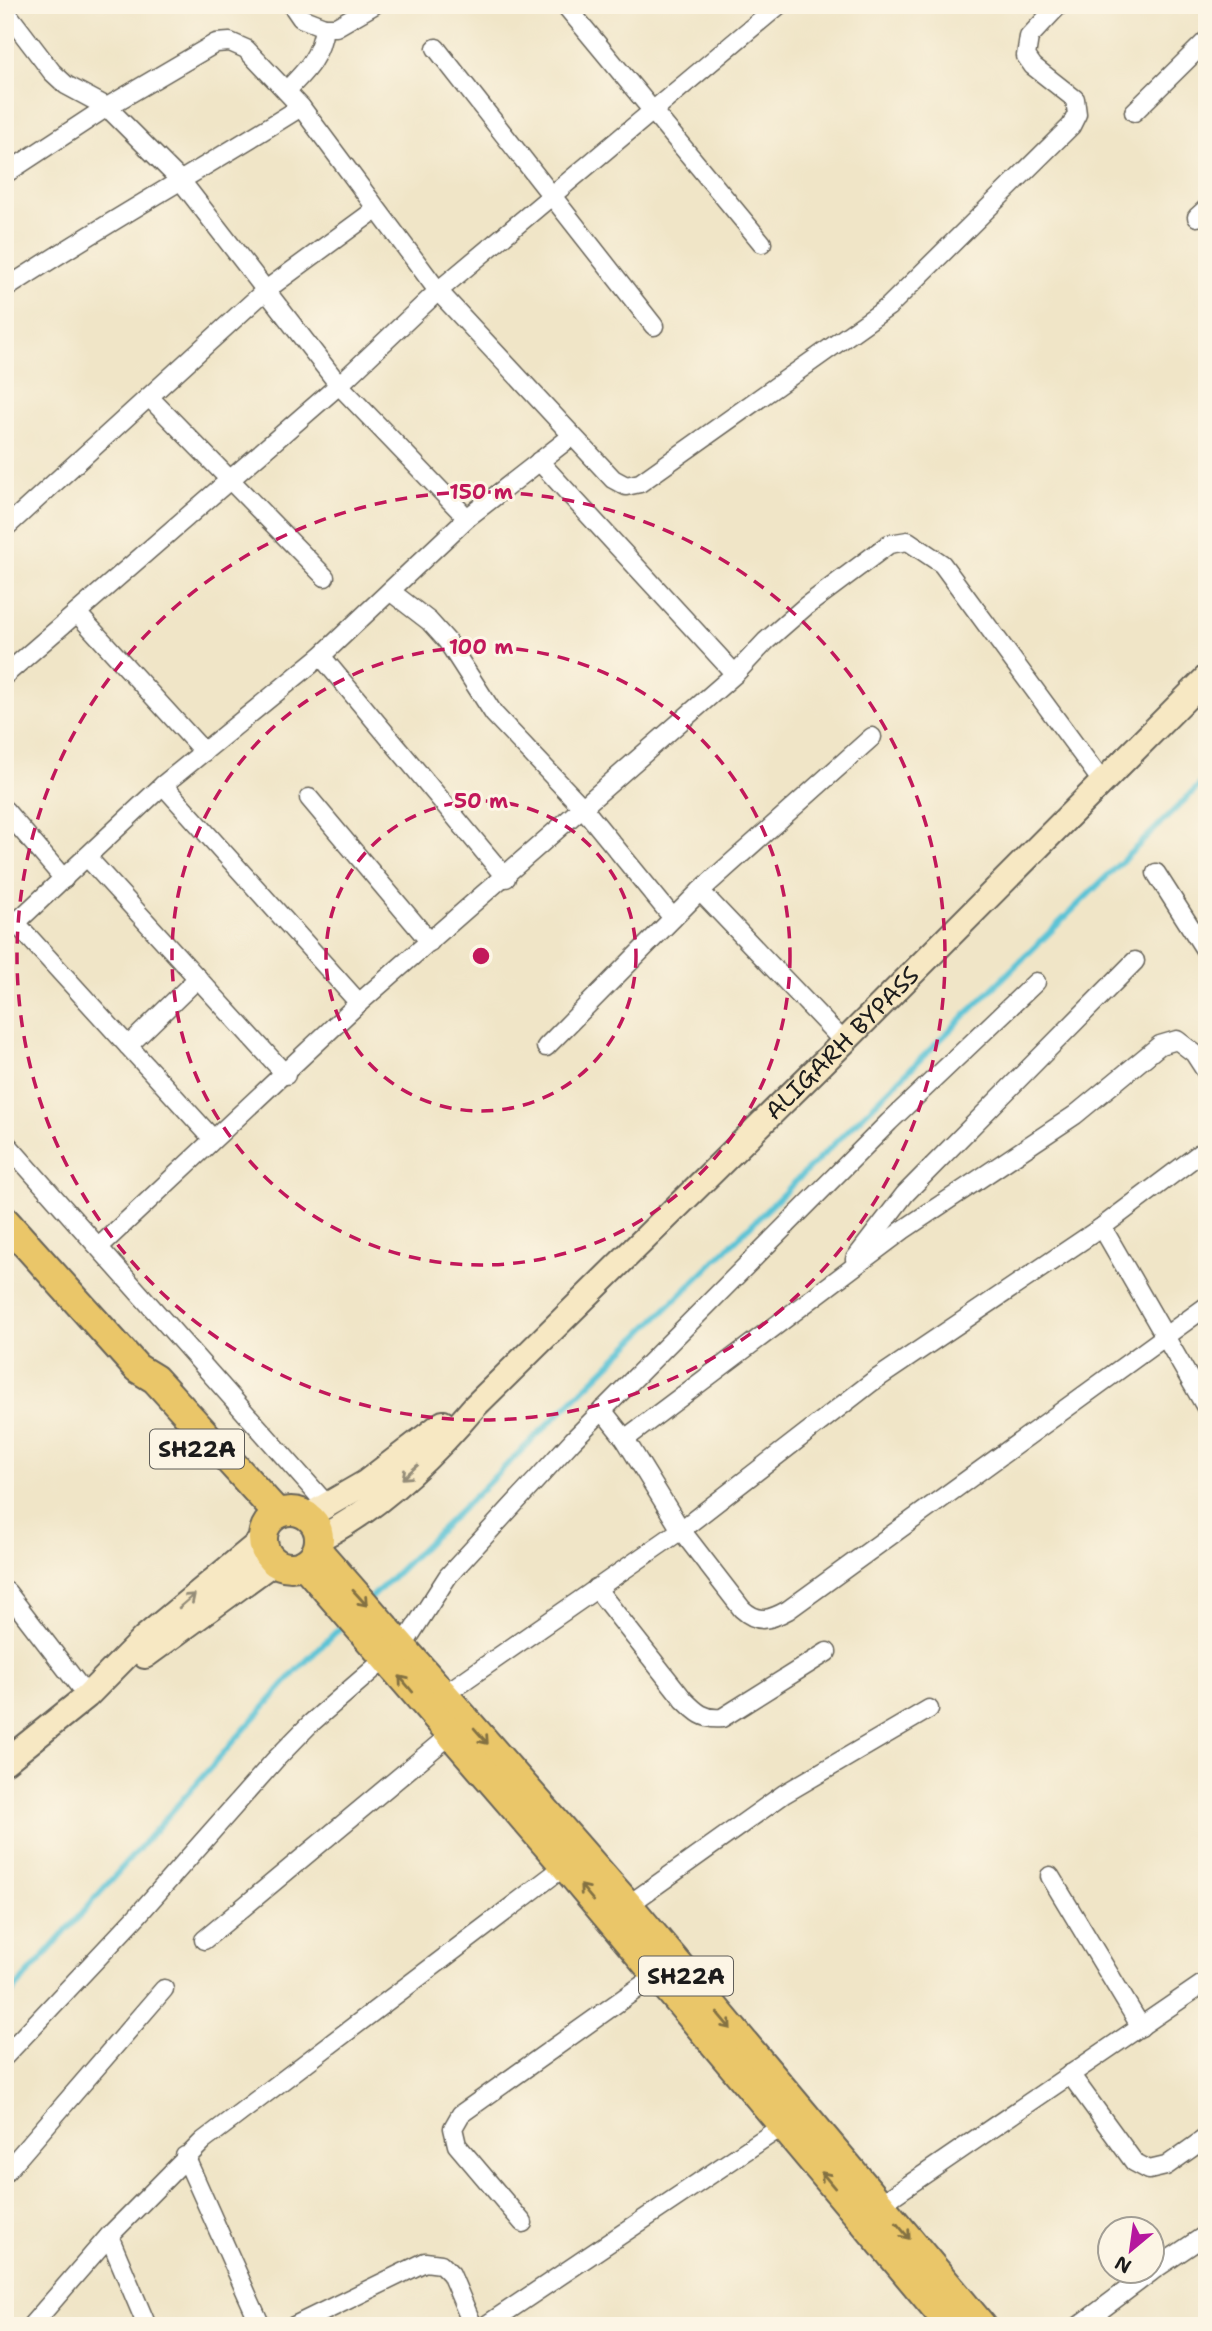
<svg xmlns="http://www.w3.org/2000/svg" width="1212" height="2331" font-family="'Shantell Sans',sans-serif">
<rect width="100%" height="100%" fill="#fcf5e5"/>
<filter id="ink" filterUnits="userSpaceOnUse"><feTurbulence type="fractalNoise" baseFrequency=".0143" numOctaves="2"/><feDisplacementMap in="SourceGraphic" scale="14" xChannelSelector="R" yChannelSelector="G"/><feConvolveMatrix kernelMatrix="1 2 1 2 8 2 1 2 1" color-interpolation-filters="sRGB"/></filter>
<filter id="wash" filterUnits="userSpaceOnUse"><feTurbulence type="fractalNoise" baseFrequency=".00686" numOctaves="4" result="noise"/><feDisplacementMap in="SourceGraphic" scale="28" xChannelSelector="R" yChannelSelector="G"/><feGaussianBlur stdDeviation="1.57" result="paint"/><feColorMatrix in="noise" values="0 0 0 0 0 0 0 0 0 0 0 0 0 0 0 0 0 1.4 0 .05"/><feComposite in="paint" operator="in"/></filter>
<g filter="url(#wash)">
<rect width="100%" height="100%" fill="#f0e5c7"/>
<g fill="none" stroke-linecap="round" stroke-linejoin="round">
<!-- stream -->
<g stroke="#5ac3d6" stroke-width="6">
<polyline points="369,1600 1207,778"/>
<polyline points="5,2000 296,1671 346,1622"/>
</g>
</g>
</g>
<g filter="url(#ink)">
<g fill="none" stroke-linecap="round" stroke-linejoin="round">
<!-- minor casing -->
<g stroke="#666258" stroke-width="21">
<g id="minor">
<polyline points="565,5 762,243"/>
<polyline points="7,13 52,72 66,85 107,107 182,182 339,385 467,518 572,436"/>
<polyline points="324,27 336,27 374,5"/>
<polyline points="436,48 654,326"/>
<path d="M286,91c20,-20 35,-35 38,-64l-23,-9 -9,-13"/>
<polyline points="1134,112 1207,40"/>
<polyline points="5,174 107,107 216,43 230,42 246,49 301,107 438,291 613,479 626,486 640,483 888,307 1071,126 1077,114 1075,99 1033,66 1026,56 1029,37 1059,5"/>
<polyline points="1197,217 1207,208"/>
<path d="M5,289c97,-64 198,-120 296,-182"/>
<polyline points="149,397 325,577"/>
<polyline points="539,461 735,674"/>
<polyline points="5,528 266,290 375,210"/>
<polyline points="390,591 429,621 447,641 494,714 583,808 673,918"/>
<polyline points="77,613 204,752"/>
<polyline points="321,656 506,878"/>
<polyline points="5,675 339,385 438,291 779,5"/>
<polyline points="163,785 359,1003"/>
<polyline points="309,798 430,942"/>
<polyline points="5,810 64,879"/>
<polyline points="87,857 286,1075"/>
<polyline points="1156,873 1207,953"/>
<polyline points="700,891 844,1042"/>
<polyline points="16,923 212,1138"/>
<polyline points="5,933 163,785 321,656 467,518"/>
<polyline points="128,1046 198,978"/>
<polyline points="546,1047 700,891 872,737"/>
<polyline points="5,1142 327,1505"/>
<polyline points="1102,1227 1207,1409"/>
<polyline points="100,1246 359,1003 735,674 766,641 806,606 889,544 908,541 942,564 1103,783"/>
<polyline points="855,1259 905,1194 1135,961"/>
<path d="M602,1410l23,29 56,91 61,79c16,15 28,11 46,1l419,-304"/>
<polyline points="625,1439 903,1230 1075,1115 1160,1045 1177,1040 1194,1053 1207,1073"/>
<path d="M596,1588l88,112c12,12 20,20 38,18l105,-66"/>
<polyline points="7,1592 87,1696"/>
<polyline points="403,1646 448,1576 573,1440 889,1122 1036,982"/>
<polyline points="445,1694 681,1530 872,1382 1102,1227 1207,1148"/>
<polyline points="1050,1876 1141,2027"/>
<polyline points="620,1911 784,1794 929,1709"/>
<polyline points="204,1940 450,1735"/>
<polyline points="5,2056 137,1916 275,1760 310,1724 385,1659"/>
<polyline points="1070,2074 1134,2162 1149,2170 1166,2166 1207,2137"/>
<polyline points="185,2156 261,2326"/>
<polyline points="5,2173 164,1989"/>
<polyline points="881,2204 1207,1981"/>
<polyline points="523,2223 457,2145 453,2128 461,2114 655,1976"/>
<polyline points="1152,2271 1207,2234"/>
<polyline points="31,2326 109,2236"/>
<polyline points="147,2326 109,2236 203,2141 565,1866"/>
<polyline points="294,2326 425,2262 441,2264 451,2274 473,2326"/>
<polyline points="485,2326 790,2121"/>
<polyline points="1079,2326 1151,2272"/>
</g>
</g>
<!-- secondary casing -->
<g stroke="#666258" stroke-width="28">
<g id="secondary">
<polyline points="308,1516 365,1483 443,1423"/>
<path id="s1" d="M320,1538c60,-30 112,-81 155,-132l369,-364 363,-365"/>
<polyline points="145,1656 274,1562"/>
<polyline points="5,1762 87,1696 144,1638 262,1540"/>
</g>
</g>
<!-- primary casing -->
<g stroke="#666258" stroke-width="32">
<g id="primary">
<polyline points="5,1221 137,1368 155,1379 278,1514"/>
<circle cx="291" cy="1539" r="28"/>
<polyline points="318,1551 629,1906 982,2326"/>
<polyline points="304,1564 565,1866 951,2326"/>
</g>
</g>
<!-- minor -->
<use href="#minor" stroke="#fff" stroke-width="18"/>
<!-- secondary -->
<use href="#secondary" stroke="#f7e8c3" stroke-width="24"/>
<!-- primary -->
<use href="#primary" stroke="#eac669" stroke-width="28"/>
</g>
<!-- one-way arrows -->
<defs><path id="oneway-shaft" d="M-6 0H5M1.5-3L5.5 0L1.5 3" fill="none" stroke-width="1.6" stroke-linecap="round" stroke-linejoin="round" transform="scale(1.75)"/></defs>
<g stroke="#948c78">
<use href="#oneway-shaft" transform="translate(410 1472) rotate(138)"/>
<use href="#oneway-shaft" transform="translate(187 1601) rotate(-41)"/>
</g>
<g stroke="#837142">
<use href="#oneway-shaft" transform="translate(360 1598) rotate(48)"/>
<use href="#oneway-shaft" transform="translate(406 1684) rotate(-130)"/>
<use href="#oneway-shaft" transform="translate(481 1736) rotate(49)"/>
<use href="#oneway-shaft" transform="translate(587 1893) rotate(-130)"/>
<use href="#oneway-shaft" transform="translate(724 2021) rotate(50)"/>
<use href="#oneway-shaft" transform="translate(828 2180) rotate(-130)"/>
<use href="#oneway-shaft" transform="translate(903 2231) rotate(50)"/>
</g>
</g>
<!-- distance rings -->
<g fill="none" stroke="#c2185b" stroke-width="3.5" stroke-dasharray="12 9">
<circle cx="481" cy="956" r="155"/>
<circle cx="481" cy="956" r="309"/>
<circle cx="481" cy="956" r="464"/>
</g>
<g text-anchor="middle" stroke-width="6" stroke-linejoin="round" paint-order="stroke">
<!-- shield labels -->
<g fill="#fcf5e5" stroke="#5f5d58" stroke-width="2">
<rect x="150" y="1429.5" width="94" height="39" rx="5"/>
<rect x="639" y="1956.5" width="94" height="39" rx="5"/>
</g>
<g font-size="23" font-weight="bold" fill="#1c1c1c">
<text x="197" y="1457">SH22A</text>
<text x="686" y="1984">SH22A</text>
</g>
<!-- street labels -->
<g font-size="24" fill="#1c1c1c" stroke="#fcf5e5">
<text dy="8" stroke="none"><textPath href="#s1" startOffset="721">ALIGARH BYPASS</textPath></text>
</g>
</g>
<circle cx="481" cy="956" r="10" fill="#c2185b" stroke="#fcf5e5" stroke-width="3.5"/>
<g font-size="21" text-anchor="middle" font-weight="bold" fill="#c2185b" stroke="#fcf5e5" stroke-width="6" stroke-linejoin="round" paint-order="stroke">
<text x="481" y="499">150 m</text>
<text x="481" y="654">100 m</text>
<text x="481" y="808">50 m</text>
</g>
<!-- margin -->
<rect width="1212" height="2331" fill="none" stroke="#fcf5e5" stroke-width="28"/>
<!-- north arrow -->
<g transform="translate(1131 2250) rotate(209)"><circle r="33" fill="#fcf5e5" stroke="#a29e95" stroke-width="2"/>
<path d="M0-5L12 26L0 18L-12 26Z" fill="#b5179e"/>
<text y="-10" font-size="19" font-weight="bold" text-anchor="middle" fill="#1c1c1c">N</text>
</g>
</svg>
